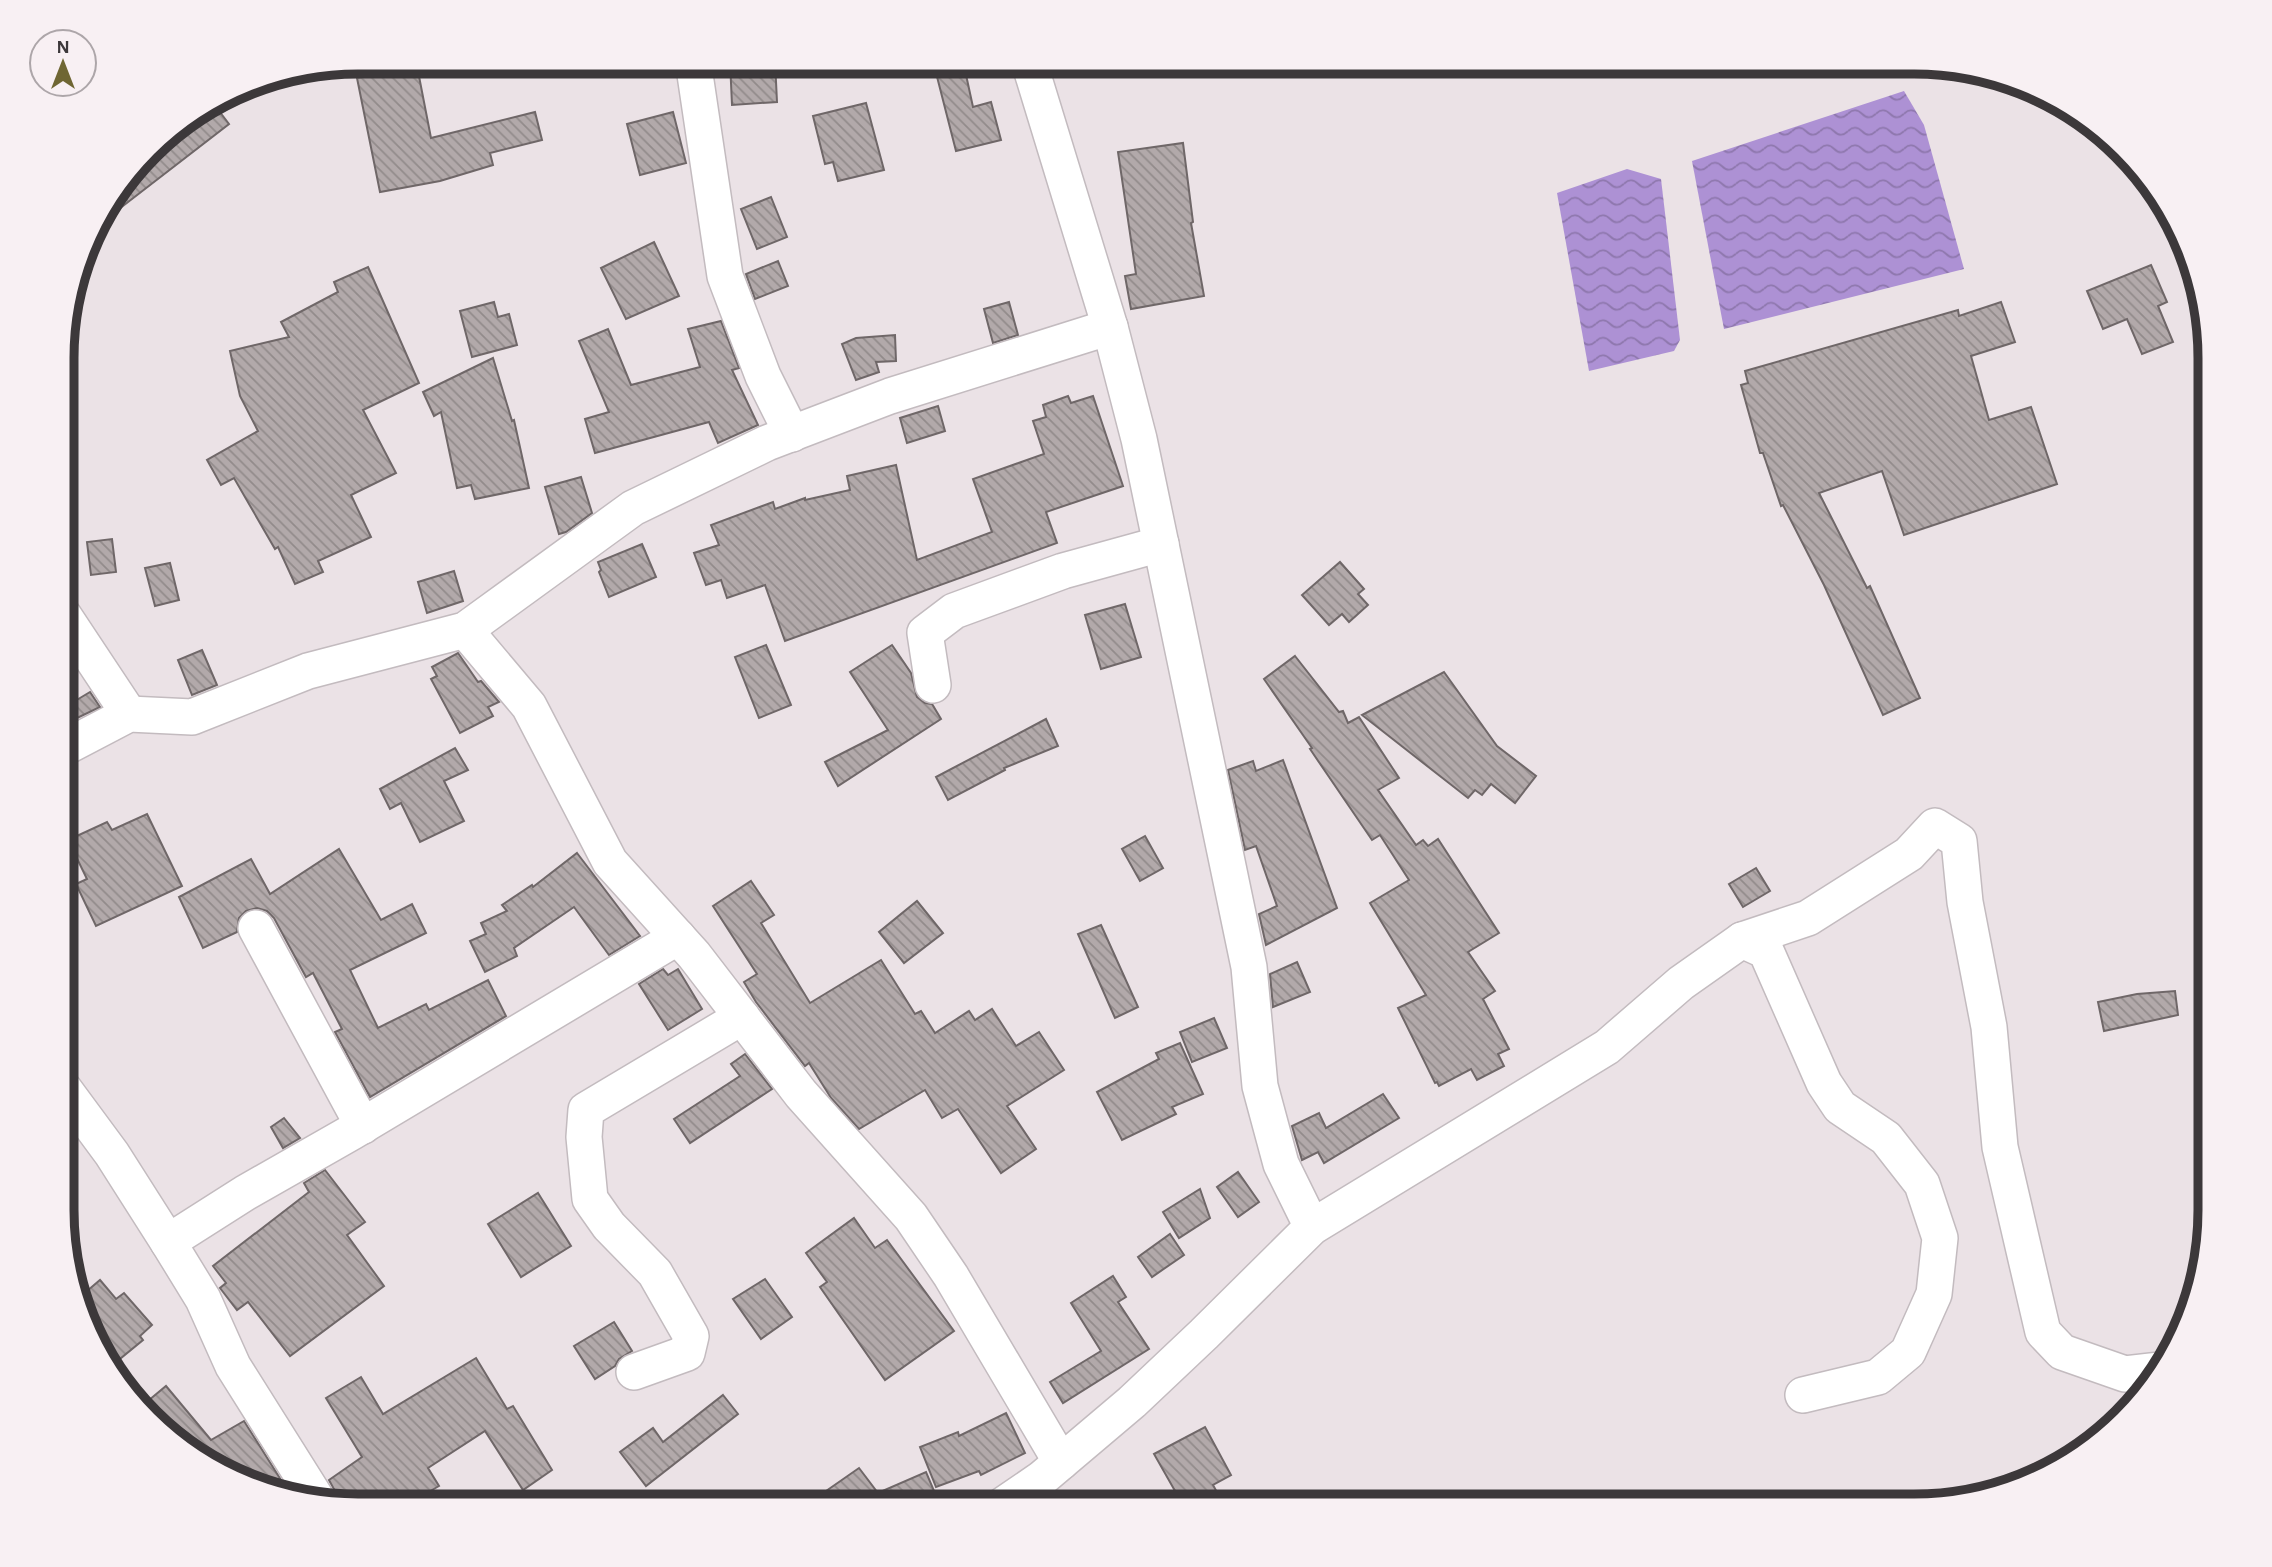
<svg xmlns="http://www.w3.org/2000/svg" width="2272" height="1567" font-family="'Alegreya Sans',sans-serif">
<defs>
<pattern id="water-waves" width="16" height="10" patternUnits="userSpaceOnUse" patternTransform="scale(1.75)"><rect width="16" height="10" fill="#ad91d4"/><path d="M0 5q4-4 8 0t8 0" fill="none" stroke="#8e77ad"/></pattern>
<pattern id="building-back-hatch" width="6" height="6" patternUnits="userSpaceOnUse" patternTransform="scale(1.75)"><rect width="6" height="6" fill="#b2a9aa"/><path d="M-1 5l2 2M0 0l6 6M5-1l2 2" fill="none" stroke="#928b8b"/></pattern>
</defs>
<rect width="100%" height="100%" fill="#ebe2e6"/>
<!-- water -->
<g fill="url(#water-waves)">
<polygon points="1904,91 1924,125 1964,269 1724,329 1692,161"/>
<polygon points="1627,169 1661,179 1680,340 1674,351 1589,371 1557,193"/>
</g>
<!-- building -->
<g fill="url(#building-back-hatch)" stroke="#6f6768" stroke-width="2">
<polygon points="730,61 775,61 777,102 732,105"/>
<polygon points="933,61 963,61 973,107 991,102 1001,140 956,151"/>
<polygon points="417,66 431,138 535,112 542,140 490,153 493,165 440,181 380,192 357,78"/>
<polygon points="213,103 229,124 110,216 104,210 162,135"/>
<polygon points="866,103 884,170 838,181 833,162 825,164 813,116"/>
<polygon points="673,112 686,163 640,175 627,124"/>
<polygon points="1183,143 1193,222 1191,223 1204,296 1131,309 1125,276 1136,274 1118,152"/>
<polygon points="771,197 787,237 757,249 741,209"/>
<polygon points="654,242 679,296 626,319 601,268"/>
<polygon points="778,261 788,286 755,299 746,274"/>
<polygon points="2151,265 2167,302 2158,306 2173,342 2142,354 2127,319 2103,329 2087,291"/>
<polygon points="368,267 419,383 363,410 396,473 351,495 371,537 318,561 323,572 295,584 278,547 275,549 234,478 221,485 207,460 258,431 240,396 230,351 289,337 281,322 338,292 334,282"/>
<polygon points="494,302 498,317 509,314 517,345 472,357 460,311"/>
<polygon points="1009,302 1018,335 993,343 984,309"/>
<polygon points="2001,302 2015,342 1971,356 1989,420 2031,407 2057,484 1904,535 1882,471 1819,493 1867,588 1870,586 1920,698 1883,715 1824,585 1783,505 1781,506 1763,453 1760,453 1741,385 1748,383 1745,371 1958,310 1959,316"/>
<polygon points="721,321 739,368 732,370 758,425 718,443 709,422 595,453 585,419 609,412 579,341 608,329 631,385 700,367 688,329"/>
<polygon points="895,335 896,361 876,362 879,372 856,380 842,344 856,338"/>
<polygon points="493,358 512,421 514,420 529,488 475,499 471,485 457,488 441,412 434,416 423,392"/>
<polygon points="1068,396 1071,403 1093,396 1123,486 1046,512 1057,543 785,641 765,585 727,598 721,580 706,585 694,553 719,545 711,525 773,502 775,509 805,498 805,500 850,490 847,476 896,465 917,560 992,532 973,479 1044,454 1033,421 1046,417 1043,405"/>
<polygon points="938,406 945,431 907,443 900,418"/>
<polygon points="581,477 592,513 566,532 559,534 545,487"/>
<polygon points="112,539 116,572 91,575 87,542"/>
<polygon points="642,544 656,577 609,597 599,572 601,570 598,562"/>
<polygon points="1340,562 1364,589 1358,594 1368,605 1349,622 1342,614 1329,625 1302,595"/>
<polygon points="170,563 179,600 155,606 145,568"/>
<polygon points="454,571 463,601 427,613 418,582"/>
<polygon points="1125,604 1141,657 1101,669 1085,615"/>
<polygon points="766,645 791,705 759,718 735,657"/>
<polygon points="892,645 911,673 917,697 925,703 932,704 941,719 838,786 825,762 888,730 850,672"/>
<polygon points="202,650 217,685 192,695 178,660"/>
<polygon points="458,653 478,682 481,681 499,702 488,707 493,716 460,733 431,679 437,676 432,667"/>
<polygon points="1295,656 1339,712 1343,711 1348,723 1359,717 1399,778 1378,790 1416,845 1423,840 1428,846 1438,839 1499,933 1468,952 1495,991 1483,999 1509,1049 1498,1054 1504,1066 1477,1080 1471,1069 1439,1086 1437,1082 1435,1083 1398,1008 1426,995 1370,903 1409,880 1380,835 1372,840 1310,749 1312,748 1264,679"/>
<polygon points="1444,672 1497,746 1536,776 1515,803 1491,784 1482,795 1475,790 1468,798 1362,715"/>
<polygon points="90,692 100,707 73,720 65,707"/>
<polygon points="1046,719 1058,746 1004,768 1005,770 948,800 936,777"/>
<polygon points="455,748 468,770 444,781 464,821 420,842 401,803 390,809 380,789"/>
<polygon points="1283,760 1337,908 1266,945 1259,914 1277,906 1256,846 1245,850 1228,770 1253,761 1256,771"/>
<polygon points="147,814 182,886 96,926 76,884 87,879 68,840 107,822 112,830"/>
<polygon points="1145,836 1163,868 1140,881 1122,849"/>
<polygon points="339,849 381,920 412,904 426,933 350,970 378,1028 426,1004 429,1010 488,980 506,1016 370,1097 335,1032 342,1029 313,973 306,977 274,918 267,911 257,908 246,911 239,918 237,932 203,948 179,897 251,859 270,894"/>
<polygon points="577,853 640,936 609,955 574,907 514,948 517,956 485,972 470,941 486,934 481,923 507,911 502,905 532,885 533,887"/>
<polygon points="1756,868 1770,891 1743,907 1729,884"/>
<polygon points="751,881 774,915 761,923 810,1003 881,960 915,1014 921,1011 935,1033 969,1011 975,1020 992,1009 1016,1046 1039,1032 1064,1070 1007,1106 1036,1149 1001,1173 958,1109 942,1118 925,1090 859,1129 831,1098 809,1063 805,1066 756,1002 744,982 757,974 713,906"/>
<polygon points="917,901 943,933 904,963 879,932"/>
<polygon points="1101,925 1138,1007 1115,1018 1078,934"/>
<polygon points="1297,962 1310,992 1273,1007 1270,974"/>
<polygon points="663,969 668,975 678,969 702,1009 668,1030 639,984"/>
<polygon points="2175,991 2178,1015 2104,1031 2098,1002 2137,994"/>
<polygon points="1214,1018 1227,1048 1192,1062 1180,1032"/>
<polygon points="1180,1043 1203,1094 1172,1107 1176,1114 1122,1140 1097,1092 1159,1059 1156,1053"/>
<polygon points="745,1054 772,1089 690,1143 674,1119 740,1076 731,1064"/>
<polygon points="1383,1094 1399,1118 1324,1163 1318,1152 1302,1160 1292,1126 1319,1113 1326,1128"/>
<polygon points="284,1118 300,1138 283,1148 271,1127"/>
<polygon points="325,1170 365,1222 347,1235 384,1286 290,1356 248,1302 237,1310 220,1288 226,1283 213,1266 309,1192 304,1183"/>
<polygon points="1238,1172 1259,1202 1238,1217 1217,1187"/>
<polygon points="1200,1189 1210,1218 1179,1238 1163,1212"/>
<polygon points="538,1193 571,1246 521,1277 488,1224"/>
<polygon points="854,1218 875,1248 887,1240 954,1331 885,1380 820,1287 827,1282 806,1253"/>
<polygon points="1170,1234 1184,1255 1152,1277 1138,1257"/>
<polygon points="1113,1276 1126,1297 1118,1302 1149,1349 1063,1403 1050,1382 1101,1351 1071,1303"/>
<polygon points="765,1279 792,1317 761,1339 733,1299"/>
<polygon points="100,1280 116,1299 124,1293 152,1325 140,1336 143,1340 110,1367 101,1357 80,1297"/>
<polygon points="614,1322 632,1351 619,1359 615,1366 595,1379 574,1346"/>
<polygon points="476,1358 507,1409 513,1406 552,1470 523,1490 485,1431 428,1468 439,1486 406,1505 337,1505 335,1491 329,1480 362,1457 326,1398 361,1377 383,1414"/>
<polygon points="166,1386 211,1440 244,1421 291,1496 262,1490 178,1445 143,1405"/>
<polygon points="723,1395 738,1414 646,1486 620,1452 653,1428 663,1442"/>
<polygon points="1006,1413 1025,1453 981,1475 979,1471 936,1487 920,1447 958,1432 959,1436"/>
<polygon points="1205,1427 1231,1475 1213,1485 1224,1505 1183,1505 1154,1454"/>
<polygon points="859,1468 878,1493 926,1472 940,1505 806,1505"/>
</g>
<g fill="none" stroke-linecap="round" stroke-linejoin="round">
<!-- minor casing -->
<g stroke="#c3bbbf" stroke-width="38">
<g id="minor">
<polyline points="693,61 725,276 763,376 792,434"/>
<polyline points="1029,62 1110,327 1139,439 1249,967 1260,1086 1281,1164 1312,1227"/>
<polyline points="64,616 129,714"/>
<polyline points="465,630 529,706 610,862 694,955 801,1094 911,1217 951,1276 1061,1462"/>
<polyline points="933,685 925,633 954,611 1063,571 1161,544"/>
<polyline points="64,748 129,714 192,717 308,671 465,630 633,508 767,443 890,396 1110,327"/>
<polyline points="256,928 363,1126"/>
<polyline points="1742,940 1766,951 1824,1083 1840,1107 1886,1138 1922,1184 1940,1238 1934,1294 1908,1352 1878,1377 1803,1395"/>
<polyline points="64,1089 112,1154 168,1242 203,1299 233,1366 318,1501"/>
<polyline points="168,1242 245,1193 352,1132 678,937"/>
<polyline points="634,1372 687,1353 691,1336 655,1273 609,1226 590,1199 584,1137 586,1110 742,1017"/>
<polyline points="1003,1505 1041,1479 1132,1402 1204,1334 1312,1227 1607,1047 1681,983 1742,940 1808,918 1909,854 1935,826 1959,841 1965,902 1989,1027 2000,1147 2043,1332 2062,1352 2125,1374 2160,1370"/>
</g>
</g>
<!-- minor -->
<use href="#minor" stroke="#fff" stroke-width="35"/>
</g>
<!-- crop -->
<path d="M0 0H2272V1567H0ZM358 74H1914A284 284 0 0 1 2198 358V1210A284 284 0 0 1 1914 1494H358A284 284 0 0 1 74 1210V358A284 284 0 0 1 358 74Z" fill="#f8f0f3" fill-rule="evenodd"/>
<path fill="none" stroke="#3c383a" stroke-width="9" d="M358 74H1914A284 284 0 0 1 2198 358V1210A284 284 0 0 1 1914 1494H358A284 284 0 0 1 74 1210V358A284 284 0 0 1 358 74Z"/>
<!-- north arrow -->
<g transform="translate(63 63)"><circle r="33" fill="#f8f0f3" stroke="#ada6a9" stroke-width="2"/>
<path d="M0-5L12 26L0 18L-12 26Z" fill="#6f6633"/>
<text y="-10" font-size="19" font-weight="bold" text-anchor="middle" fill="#3c383a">N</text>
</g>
</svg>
